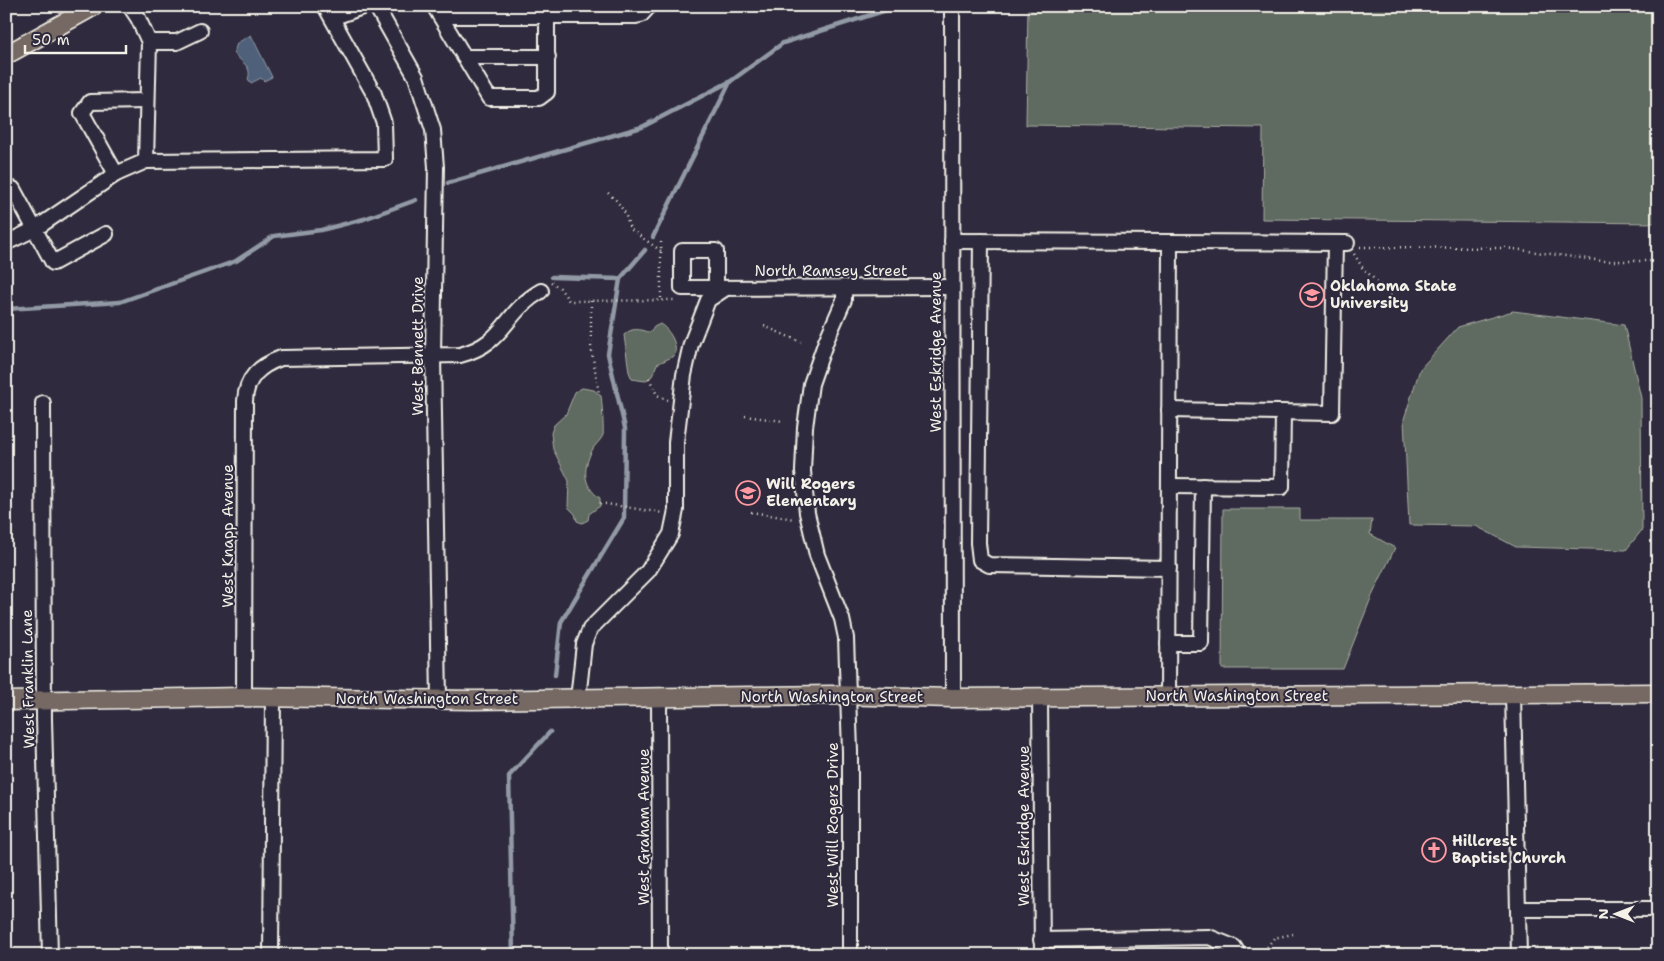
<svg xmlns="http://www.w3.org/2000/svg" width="1664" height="961" font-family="'Shantell Sans',sans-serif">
<rect width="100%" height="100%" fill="#2f2a3d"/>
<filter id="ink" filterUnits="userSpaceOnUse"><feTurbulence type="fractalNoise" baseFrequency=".02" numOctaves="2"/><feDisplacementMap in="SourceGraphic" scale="10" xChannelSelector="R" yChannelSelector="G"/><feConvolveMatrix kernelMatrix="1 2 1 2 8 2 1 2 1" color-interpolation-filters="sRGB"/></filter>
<g filter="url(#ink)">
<!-- green -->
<g fill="#5f6b61" stroke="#aaaea4">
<polygon points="1028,6 1658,6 1658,223 1262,219 1263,128 1026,125"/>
<polygon points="1513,311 1624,325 1641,398 1642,530 1626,550 1516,547 1476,526 1409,525 1404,419 1420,369 1458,327"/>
<path d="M660,324c9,5 19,21 14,32l-17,8 -5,12 -7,5 -13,-2 -3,-7 -5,-37c8,-8 16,-6 26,-2l4,-6z"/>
<path d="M582,388l12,2 7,6c1,5 3,36 2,39 -2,5 -6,8 -9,12 -11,19 -13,38 6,51v8l-11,8 -1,6 -6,3 -5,-2 -2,-7 -7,-7 1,-26 -16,-32 -2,-16 3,-8 12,-11 9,-22z"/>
<polygon points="1223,509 1300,509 1300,520 1372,520 1370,534 1395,548 1371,598 1343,669 1222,669"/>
</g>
<!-- water -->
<path fill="#50607a" stroke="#929aa6" d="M251,35l21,42 -8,4 -3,-3 -10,5 -3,-4c5,-13 -8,-17 -14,-26l3,-10z"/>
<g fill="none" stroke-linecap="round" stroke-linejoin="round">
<!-- stream -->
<g stroke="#929aa6" stroke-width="4.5">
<polyline points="448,183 642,127 731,81 783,43 899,6"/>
<polyline points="653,237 730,82"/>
<polyline points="552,277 620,279 645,250"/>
<polyline points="6,309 120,302 236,261 274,236 321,230 364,219 416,200"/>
<polyline points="555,675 561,622 624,518 625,428 608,354 620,279"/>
<polyline points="513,955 509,776 550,732"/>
</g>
<!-- minor casing -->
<g stroke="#f4f1e8" stroke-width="18">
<g id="minor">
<polyline points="130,6 138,18 149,42 146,161"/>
<polyline points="376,6 416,77 433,130 436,167 433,356 439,699"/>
<polyline points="434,6 489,98 539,98 547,92 547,6"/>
<polyline points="952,6 953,698"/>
<polyline points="440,16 636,16 641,15 649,6"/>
<polyline points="332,18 365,6"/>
<polyline points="149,42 177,42 200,31"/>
<polyline points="464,57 548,57"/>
<polyline points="116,174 82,113 90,102 146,101"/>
<polyline points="6,193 13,189 53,263 106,234"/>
<polyline points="952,241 1170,242 1168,697"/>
<polyline points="981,241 978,543 980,560 989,565 1169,568"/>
<polyline points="1170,242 1347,243"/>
<polyline points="6,243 35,229 116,174 146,161 385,159 384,123 374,94 325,6"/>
<polyline points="844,287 844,300 826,341 811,384 805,427 803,471 807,513 817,555 842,619 846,638 850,751 850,955"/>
<polyline points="716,288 716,251 682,251 682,288 952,287"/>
<polyline points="43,403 44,719 50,955"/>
<polyline points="1169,410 1332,413 1335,243"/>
<polyline points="1169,486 1282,487 1283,412"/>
<polyline points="1168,643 1201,643 1203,486"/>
<polyline points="1513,694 1519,955"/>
<path d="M244,697l1,-296c1,-23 14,-35 36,-43l179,-3c46,-12 43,-42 81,-64"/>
<polyline points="1040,697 1042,955"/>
<polyline points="578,699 584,644 590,629 648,571 671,534 676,510 676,442 684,375 691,344 708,300 726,288"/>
<polyline points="659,699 660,955"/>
<polyline points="1518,909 1658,909"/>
<polyline points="1041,940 1209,937 1234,947 1239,955"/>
<polyline points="271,955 273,698"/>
</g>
</g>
<!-- major casing -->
<g stroke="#f4f1e8" stroke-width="21">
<g id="major">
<polyline points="6,55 94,6"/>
<polyline points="6,701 244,697 472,700 831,695 953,698 1658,693"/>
</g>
</g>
<!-- path -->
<g stroke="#f4f1e8" stroke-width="2.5" stroke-dasharray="1 4" stroke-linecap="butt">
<polyline points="608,193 617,201 625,213 630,229 661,251"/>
<polyline points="661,242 661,300"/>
<polyline points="1360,247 1506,248 1603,261 1658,261"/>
<polyline points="1354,254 1362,267 1408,313"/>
<polyline points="551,282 560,288 569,301 677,300"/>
<polyline points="591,301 591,346 599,394"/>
<polyline points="764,326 801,342"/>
<polyline points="649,378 657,395 668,400"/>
<polyline points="745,416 783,421"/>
<polyline points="600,503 663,513"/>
<polyline points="751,512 794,519"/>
<polyline points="1261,955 1274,938 1293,934"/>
</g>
<!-- minor -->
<use href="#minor" stroke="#2f2a3d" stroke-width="14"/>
<!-- major -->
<use href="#major" stroke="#766964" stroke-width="18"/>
</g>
</g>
<!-- icons -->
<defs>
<g id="university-ring" transform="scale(1.25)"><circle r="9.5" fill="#2f2a3d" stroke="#ff9aa2" stroke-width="1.5"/><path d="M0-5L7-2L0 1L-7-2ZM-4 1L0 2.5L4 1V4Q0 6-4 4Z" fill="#ff9aa2"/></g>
<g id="school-ring" transform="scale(1.25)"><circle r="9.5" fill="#2f2a3d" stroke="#ff9aa2" stroke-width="1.5"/><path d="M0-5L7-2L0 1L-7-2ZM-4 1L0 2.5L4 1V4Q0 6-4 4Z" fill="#ff9aa2"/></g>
<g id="church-ring" transform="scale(1.25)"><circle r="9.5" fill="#2f2a3d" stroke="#ff9aa2" stroke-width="1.5"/><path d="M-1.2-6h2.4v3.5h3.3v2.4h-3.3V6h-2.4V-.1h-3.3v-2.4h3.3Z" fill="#ff9aa2"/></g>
</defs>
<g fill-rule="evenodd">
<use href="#university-ring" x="1312" y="295"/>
<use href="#school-ring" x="748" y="493"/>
<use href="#church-ring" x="1434" y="850"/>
</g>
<g text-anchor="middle" stroke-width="4" stroke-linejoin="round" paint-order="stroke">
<!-- street labels -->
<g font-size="15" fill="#f4f1e8" stroke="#2f2a3d">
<text x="831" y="276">North Ramsey Street</text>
<text transform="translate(418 346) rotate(-90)" y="5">West Bennett Drive</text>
<text transform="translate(936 352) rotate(-90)" y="5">West Eskridge Avenue</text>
<text transform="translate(228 536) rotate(-90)" y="5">West Knapp Avenue</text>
<text transform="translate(28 679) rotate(-91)" y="5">West Franklin Lane</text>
<text x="1237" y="701">North Washington Street</text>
<text x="832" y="702">North Washington Street</text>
<text x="427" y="704">North Washington Street</text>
<text transform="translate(833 825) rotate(-90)" y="5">West Will Rogers Drive</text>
<text transform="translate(1024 826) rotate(-90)" y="5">West Eskridge Avenue</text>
<text transform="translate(644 827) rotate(-90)" y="5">West Graham Avenue</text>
</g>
<!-- poi labels -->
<g font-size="15" font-weight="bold" fill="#f4f1e8" stroke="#2f2a3d" text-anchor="start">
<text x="1330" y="291">Oklahoma State<tspan x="1330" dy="17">University</tspan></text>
<text x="766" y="489">Will Rogers<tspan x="766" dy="17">Elementary</tspan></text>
<text x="1452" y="846">Hillcrest<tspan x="1452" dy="17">Baptist Church</tspan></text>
</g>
</g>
<!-- margin -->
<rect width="1664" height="961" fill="none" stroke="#2f2a3d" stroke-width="25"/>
<rect x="12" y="12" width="1639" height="936" fill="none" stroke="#f4f1e8" stroke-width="2" filter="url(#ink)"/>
<!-- north arrow -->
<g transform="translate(1616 914) rotate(270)" stroke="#2f2a3d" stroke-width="4" paint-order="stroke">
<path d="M0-4L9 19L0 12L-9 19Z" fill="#f4f1e8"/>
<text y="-8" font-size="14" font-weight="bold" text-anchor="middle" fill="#f4f1e8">N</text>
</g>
<!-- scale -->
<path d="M25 45v8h101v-8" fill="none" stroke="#f4f1e8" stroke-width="2.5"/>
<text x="32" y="45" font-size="15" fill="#f4f1e8" stroke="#2f2a3d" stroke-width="4" paint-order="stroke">50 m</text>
</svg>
